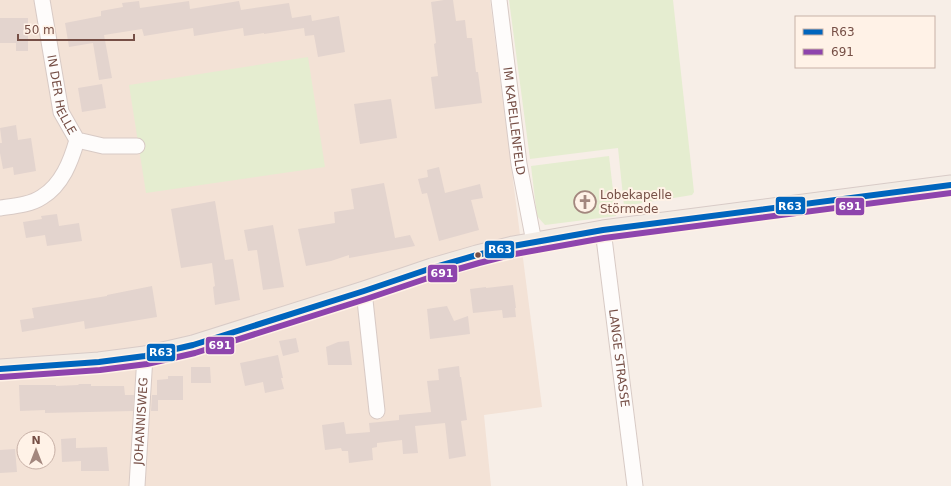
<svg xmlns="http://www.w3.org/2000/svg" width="951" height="486" font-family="'DejaVu Sans',sans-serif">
<rect width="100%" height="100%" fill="#f7eee7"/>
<!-- residential -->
<path fill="#f3e2d6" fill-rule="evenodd" d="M0,0h490l52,407 -58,8 7,71h-491zM24,438h24v24h-24z"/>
<!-- green -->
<g fill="#e5edd0">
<polygon points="509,0 673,0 694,192 692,195 624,206 618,148 530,159"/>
<polygon points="308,57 325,167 146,193 129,85"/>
<polygon points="609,156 616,216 545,225 537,216 531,166"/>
</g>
<!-- building -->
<g fill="#e3d4ce">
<polygon points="444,0 453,0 456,21 465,20 467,38 472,38 476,72 478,72 482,103 435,109 431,77 438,76 434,44 436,43 431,2"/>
<polygon points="139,1 140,8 189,1 190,9 239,1 241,10 289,3 292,18 311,15 312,21 339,16 345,52 318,57 314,35 305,36 304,28 264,34 264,33 244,36 243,28 194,36 193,28 144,36 142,29 104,35 112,78 99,80 93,43 69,47 65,23 101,16 101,11 123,7 122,3"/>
<polygon points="0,18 28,18 28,51 16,51 16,43 0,43"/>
<polygon points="102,84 106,108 82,112 78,88"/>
<polygon points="391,99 397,138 360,144 354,104"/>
<polygon points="16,125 18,140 31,138 36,171 14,175 13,167 3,169 0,153 0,143 2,143 0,128"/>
<polygon points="439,167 445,193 480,184 483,198 471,200 479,230 439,241 427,193 422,194 418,179 428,177 427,170"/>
<polygon points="384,183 395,238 410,235 415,246 349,258 349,255 331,261 306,266 298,229 335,223 334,212 354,209 351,189"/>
<polygon points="589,197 598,201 591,209 578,211 576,199"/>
<polygon points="215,201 225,260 233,259 240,300 215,305 213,287 215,286 212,263 181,268 171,209"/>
<polygon points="57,214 59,226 79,223 82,241 47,246 45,235 26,238 23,222 42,219 41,216"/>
<polygon points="273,225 284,287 263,290 257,250 248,251 244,230"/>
<polygon points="513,285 516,308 515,308 516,317 503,318 502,310 473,313 470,289 486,287 486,288"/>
<polygon points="152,286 157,317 85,329 84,321 22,332 20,320 34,318 32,308 107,296 107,295"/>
<polygon points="447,306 454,321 468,316 470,334 430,339 427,309"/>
<polygon points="296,338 299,352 283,356 279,341"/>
<polygon points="349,341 352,365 328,365 326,347 338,342"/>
<polygon points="278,355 283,378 281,378 284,389 265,393 263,382 245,386 240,363"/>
<polygon points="459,366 460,377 461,377 467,420 461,421 466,456 449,459 445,423 415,426 418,453 403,454 402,440 377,443 377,447 372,448 373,460 349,463 348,451 342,451 341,448 325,450 322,425 344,422 346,434 370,432 369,423 399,420 399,415 431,412 427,381 439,380 438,369"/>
<polygon points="191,367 210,367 211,383 191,383"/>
<polygon points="168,376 183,376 183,400 158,400 158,411 151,411 152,395 157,395 157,380 168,379"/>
<polygon points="79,384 91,384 91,386 124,386 125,395 134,395 133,411 45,413 45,410 20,411 19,385 56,385 56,386 78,385"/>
<polygon points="76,438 76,448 107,447 109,471 81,471 81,461 62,462 61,439"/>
<polygon points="15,449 17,472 0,473 0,450"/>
</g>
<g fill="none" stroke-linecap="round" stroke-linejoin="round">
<!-- minor casing -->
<g stroke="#d8cac5" stroke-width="17">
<g id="minor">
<path id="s1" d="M42,0l19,112 16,28 26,6h34"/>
<path id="s2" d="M499,0l20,164 15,78"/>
<path d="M0,208c14,-2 30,-3 42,-11 20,-12 29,-36 35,-57"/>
<path id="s3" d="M603,230l32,256"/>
<polyline points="364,291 377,411"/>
<path id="s4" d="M137,486l8,-130"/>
</g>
</g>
<!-- major casing -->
<g stroke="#d8cbc7" stroke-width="21">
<polyline id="major" points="0,369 99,362 145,356 193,345 364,291 432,268 477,255 513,246 603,230 951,185"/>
</g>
<!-- minor -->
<use href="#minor" stroke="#fefcfb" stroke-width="15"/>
<!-- major -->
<use href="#major" stroke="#f2ebe4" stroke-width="19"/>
<!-- bus-1 casing -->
<g stroke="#fff2e7" stroke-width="9">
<polyline id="bus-1" points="0,369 99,362 145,356 193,345 364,291 432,268 477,255 513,246 603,230 951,185"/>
</g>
<!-- bus-2 casing -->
<g stroke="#fff2e7" stroke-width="9">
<polyline id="bus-2" points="1,377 100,370 147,364 195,353 366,299 434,276 479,263 515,254 604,238 951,193"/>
</g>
<!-- bus-1 -->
<use href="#bus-1" stroke="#0065bd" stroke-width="6"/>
<!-- bus-2 -->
<use href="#bus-2" stroke="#8e44ad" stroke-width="6"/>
</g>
<!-- icons -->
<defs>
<g id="church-ring" transform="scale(1.15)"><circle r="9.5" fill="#fff2e7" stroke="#a3877e" stroke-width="1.5"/><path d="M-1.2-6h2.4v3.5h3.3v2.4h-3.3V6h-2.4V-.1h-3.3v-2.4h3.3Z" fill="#a3877e"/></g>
</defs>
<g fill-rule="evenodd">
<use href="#church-ring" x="585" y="202"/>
</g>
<!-- markers -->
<circle fill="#764f46" stroke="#fff2e7" stroke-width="1.5" cx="478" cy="255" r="3.5"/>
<g text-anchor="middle" stroke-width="4" stroke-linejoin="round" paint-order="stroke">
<!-- street labels -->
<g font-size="12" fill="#764f46" stroke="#fff2e7">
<text dy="4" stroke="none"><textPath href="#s1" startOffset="97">IN DER HELLE</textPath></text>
<text dy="4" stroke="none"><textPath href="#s2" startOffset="122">IM KAPELLENFELD</textPath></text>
<text dy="4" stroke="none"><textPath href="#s3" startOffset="129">LANGE STRASSE</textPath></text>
<text dy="4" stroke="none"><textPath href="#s4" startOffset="65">JOHANNISWEG</textPath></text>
</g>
<!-- poi labels -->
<g font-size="12" fill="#764f46" stroke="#fff2e7" text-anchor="start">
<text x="600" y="199">Lobekapelle<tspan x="600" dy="14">Störmede</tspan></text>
</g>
</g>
<g stroke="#fff2e7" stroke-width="1.5">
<rect x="775" y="196" width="31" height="19" rx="4" fill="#0065bd"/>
<rect x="835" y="197" width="30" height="19" rx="4" fill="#8e44ad"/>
<rect x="484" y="240" width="31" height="19" rx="4" fill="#0065bd"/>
<rect x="427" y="264" width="31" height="19" rx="4" fill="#8e44ad"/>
<rect x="205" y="336" width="30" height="19" rx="4" fill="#8e44ad"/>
<rect x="146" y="343" width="30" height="19" rx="4" fill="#0065bd"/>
</g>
<g font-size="11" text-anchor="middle" font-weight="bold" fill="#fff">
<text x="790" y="210">R63</text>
<text x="850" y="210">691</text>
<text x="500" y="253">R63</text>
<text x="442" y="277">691</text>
<text x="220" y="349">691</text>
<text x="161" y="356">R63</text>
</g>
<!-- legend -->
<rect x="795" y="16" width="140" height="52" fill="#fff2e7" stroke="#c8b1a7"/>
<rect x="803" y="29" width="20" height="6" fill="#0065bd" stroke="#c8b1a7"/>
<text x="831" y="36" font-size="12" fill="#764f46">R63</text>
<rect x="803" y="49" width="20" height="6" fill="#8e44ad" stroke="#c8b1a7"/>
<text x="831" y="56" font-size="12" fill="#764f46">691</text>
<!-- north arrow -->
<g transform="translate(36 450)"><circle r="19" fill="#fff2e7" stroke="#c8b1a7"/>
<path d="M0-3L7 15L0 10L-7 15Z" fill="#a3877e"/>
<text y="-6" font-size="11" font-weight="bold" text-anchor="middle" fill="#764f46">N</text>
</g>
<!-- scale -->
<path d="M18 34v6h116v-6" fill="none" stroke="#764f46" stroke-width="2"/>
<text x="24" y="34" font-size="12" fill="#764f46" stroke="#fff2e7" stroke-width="3" paint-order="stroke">50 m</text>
</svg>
